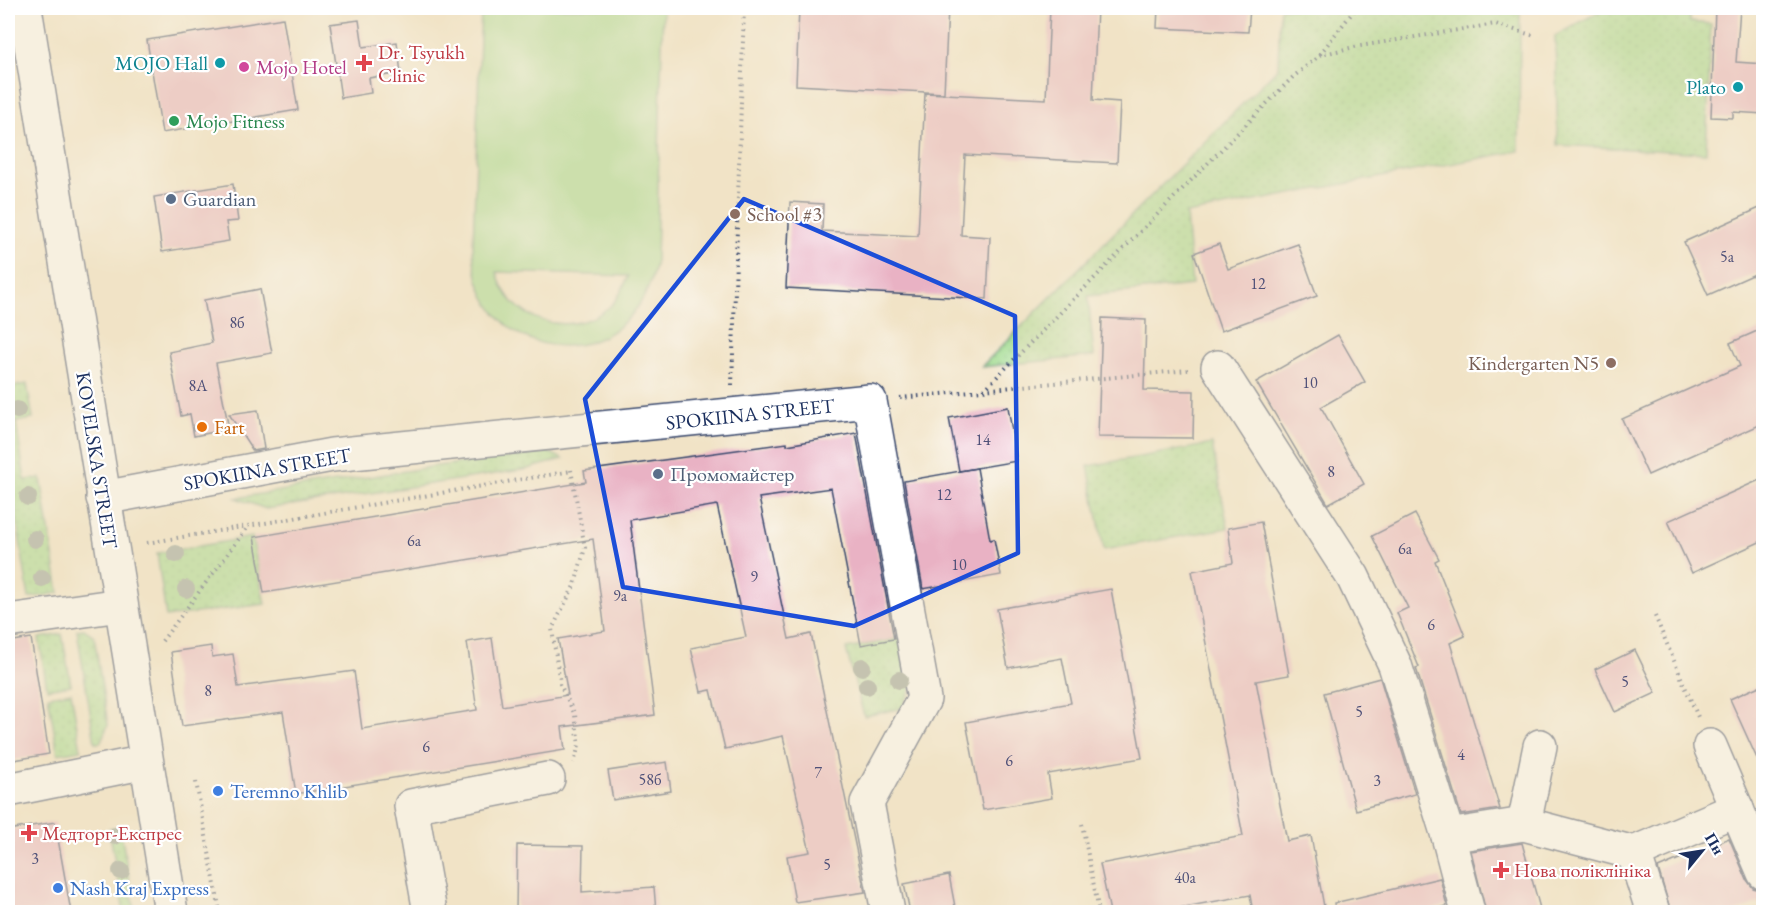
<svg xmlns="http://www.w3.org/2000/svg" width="1771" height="920" font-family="'EB Garamond',serif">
<defs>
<pattern id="grass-dots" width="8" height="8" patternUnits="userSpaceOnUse" patternTransform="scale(1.5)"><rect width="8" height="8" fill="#a0da8d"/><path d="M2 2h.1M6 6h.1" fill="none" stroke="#89bb7c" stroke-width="1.8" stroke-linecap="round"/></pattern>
</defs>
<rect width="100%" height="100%" fill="#fff"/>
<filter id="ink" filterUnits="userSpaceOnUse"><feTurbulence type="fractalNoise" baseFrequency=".0167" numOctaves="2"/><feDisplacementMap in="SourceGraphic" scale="12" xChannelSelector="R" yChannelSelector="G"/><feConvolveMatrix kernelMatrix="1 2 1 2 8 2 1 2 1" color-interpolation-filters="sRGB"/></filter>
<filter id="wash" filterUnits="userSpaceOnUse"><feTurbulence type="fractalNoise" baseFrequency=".008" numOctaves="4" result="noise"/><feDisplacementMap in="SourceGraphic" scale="24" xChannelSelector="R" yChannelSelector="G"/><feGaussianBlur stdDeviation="1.35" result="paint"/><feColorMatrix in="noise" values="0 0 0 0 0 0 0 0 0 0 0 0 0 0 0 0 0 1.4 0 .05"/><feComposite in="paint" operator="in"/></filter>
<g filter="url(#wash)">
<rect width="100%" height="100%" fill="#f1e3c6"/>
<!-- grass -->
<g fill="url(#grass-dots)" stroke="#5e8476" stroke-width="1.5">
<polygon points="1280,8 1520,8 1519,151 1186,214 1192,285 1088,296 1094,356 981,367 1278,68"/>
<polygon points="1606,8 1690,8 1690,22 1711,24 1706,153 1558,145 1555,36"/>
<polygon points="27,384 33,419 16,422 25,480 41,478 59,593 29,598 8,465 8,387"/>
<polygon points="1212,444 1228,528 1104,550 1088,466"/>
<polygon points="549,452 563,459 528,469 266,509 236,498 437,466"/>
<polygon points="252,537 265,604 166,617 157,553"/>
<polygon points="84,629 94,636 108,725 100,743 95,743 77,630"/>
<polygon points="62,634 71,685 47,689 39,638"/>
<polygon points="901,638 912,687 903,708 864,716 846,649"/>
<polygon points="71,692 81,750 58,754 48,696"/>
<polygon points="120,827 135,912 124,912 109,829"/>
</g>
<!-- garden -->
<path fill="#a0da8d" stroke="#5e8476" stroke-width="1.5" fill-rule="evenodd" d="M481,8h182l-7,253c-23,121 -179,109 -183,-13zM497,272l131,4v1c-5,11 -10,23 -20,31 -39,32 -100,13 -111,-36z"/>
<g id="blocks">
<!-- building -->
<g fill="#e9b2c4">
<polygon points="799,8 948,8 944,93 796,85"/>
<polygon points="1050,8 1097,8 1093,100 1120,102 1117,163 965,155 961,235 990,237 987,299 786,288 790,202 823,204 822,231 918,236 925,93 1046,99"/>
<polygon points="1158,8 1250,8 1248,32 1157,28"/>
<polygon points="1715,8 1740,8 1736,62 1764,64 1764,114 1733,112 1733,118 1711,117"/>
<polygon points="283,18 298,110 162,133 147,40"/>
<polygon points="359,20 363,47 397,42 401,73 369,78 371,93 341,98 330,24"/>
<polygon points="233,184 238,221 226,222 229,241 162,252 154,197"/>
<polygon points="1764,206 1764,270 1708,295 1684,242"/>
<polygon points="1219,244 1228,269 1298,244 1317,296 1221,331 1194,253"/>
<polygon points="260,289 272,353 216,363 229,429 194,436 190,414 181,416 169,352 212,343 204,300"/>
<polygon points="1102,318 1146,320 1144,390 1194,391 1193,438 1098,437"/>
<polygon points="1764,328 1764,423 1648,475 1622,419 1740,366 1730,343"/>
<polygon points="1338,335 1365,382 1321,407 1364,484 1328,504 1256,382"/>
<polygon points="1008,407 1017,461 959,471 949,418"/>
<polygon points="258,410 264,449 253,451 229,414"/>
<polygon points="856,433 894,639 861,645 831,488 759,498 789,639 811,634 865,892 795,902 787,856 810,852 783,736 725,749 711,690 701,692 691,648 746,637 717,505 630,520 655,715 562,727 565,750 296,794 283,712 182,726 171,652 211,646 212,657 233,654 238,687 354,671 362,729 477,710 467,642 492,638 502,706 568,695 558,639 605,631 593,539 264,593 254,537 586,482 584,471 787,443 787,445"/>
<polygon points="977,468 990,540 994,539 1001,575 923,589 904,481"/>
<polygon points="1764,478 1764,540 1692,573 1668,521"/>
<polygon points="1415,514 1439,559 1435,561 1465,636 1450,643 1500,809 1461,815 1416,668 1419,667 1397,613 1408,608 1372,536"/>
<polygon points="1261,522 1289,675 1256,681 1287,841 1311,836 1325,912 1253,912 1250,895 1156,912 1110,912 1100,864 1243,836 1192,571 1233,563 1228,528"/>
<polygon points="1111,589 1142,758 1048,774 1052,798 983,810 966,722 1071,703 1062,658 1008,668 997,609"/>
<polygon points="31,638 49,754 8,761 8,642"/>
<polygon points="1635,650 1656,693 1615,712 1595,669"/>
<polygon points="1380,678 1415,794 1356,810 1324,693"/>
<polygon points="1764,684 1764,774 1730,699"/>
<polygon points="667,762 671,791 613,800 608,771"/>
<polygon points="55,822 71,912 8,912 8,830"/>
<polygon points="1729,838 1747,880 1753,888 1764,891 1764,901 1737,912 1671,912 1658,868"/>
<polygon points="1522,843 1541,912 1486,912 1471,851"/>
<polygon points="517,845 583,846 582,892 654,887 656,912 516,912"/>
<polygon points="949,875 956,912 910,912 904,884"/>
<polygon points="1440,878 1447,906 1421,912 1335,912 1334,903"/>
</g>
</g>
</g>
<g filter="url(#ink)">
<use href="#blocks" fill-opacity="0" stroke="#3b4a6e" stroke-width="1.5"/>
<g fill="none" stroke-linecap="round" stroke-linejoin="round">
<!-- minor casing -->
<g stroke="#3b4a6e" stroke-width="36">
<g id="minor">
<polyline points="1218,367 1353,577 1395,665 1448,836 1468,912"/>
<polyline points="103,498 332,455 870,401 924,699 867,803 888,912"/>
<polyline points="8,621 120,605"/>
<polyline points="1710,746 1764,873"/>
<polyline points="8,790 146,762"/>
<polyline points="1524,824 1540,746"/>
<polyline points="1448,836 1524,824 1634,853 1653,912"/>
<polyline points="1634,853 1737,809"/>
<polyline points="430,912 411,806 548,779"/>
</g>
</g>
<!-- major casing -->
<g stroke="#3b4a6e" stroke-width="36">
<polyline id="major" points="25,8 171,912"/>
</g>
<!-- path -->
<g stroke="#3b4a6e" stroke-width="4" stroke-dasharray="1.5 4.5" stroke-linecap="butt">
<polyline points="726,8 744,9"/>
<polyline points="1320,54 1356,8"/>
<polyline points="732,385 744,8"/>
<polyline points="984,390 1293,77 1320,55 1354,47 1495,24 1535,36"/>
<polyline points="900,398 1188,370"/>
<polyline points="571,470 585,548 575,584 552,629 560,684 575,715 579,745 574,763"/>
<polyline points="147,543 571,471"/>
<polyline points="1655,616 1698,717"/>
<polyline points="162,641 248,527"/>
<polyline points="196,782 220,912"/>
<polyline points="1082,824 1099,912"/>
</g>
<!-- minor -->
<use href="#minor" stroke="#fff" stroke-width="33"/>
<!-- major -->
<use href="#major" stroke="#fff" stroke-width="33"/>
</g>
<!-- trees -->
<g fill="#919c94">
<circle cx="17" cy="410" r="9"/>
<circle cx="28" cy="497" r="9"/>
<circle cx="35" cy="539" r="9"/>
<circle cx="176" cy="554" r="9"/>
<circle cx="42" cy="578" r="9"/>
<circle cx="186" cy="589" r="9"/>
<circle cx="862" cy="667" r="9"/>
<circle cx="899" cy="680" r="9"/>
<circle cx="867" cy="686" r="9"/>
<circle cx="115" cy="836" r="9"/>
<circle cx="121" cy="871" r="9"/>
</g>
</g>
<!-- marked area -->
<path d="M0 0H1771V920H0ZM744,199l271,117 3,237 -164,73 -231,-39 -38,-188z" fill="#f1e3c6" fill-opacity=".55" fill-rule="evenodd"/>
<path fill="none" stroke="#1d4ed8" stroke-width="4.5" stroke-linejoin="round" d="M744,199l271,117 3,237 -164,73 -231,-39 -38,-188z"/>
<!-- markers -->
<g fill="#0f9aa8" stroke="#fff" stroke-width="2">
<circle cx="220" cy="63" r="6"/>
<circle cx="1738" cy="87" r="6"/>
</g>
<g fill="#e0444e" stroke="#fff" stroke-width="2">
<path d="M361 54h6v6h6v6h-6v6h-6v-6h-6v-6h6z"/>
<path d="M26 824h6v6h6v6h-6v6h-6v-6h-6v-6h6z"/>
<path d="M1498 861h6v6h6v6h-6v6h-6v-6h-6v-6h6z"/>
</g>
<circle fill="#d1479c" stroke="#fff" stroke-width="2" cx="244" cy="67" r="6"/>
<circle fill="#2e9e5b" stroke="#fff" stroke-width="2" cx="174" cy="121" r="6"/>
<g fill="#5c6f8a" stroke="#fff" stroke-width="2">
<circle cx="171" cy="199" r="6"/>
<circle cx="658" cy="474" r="6"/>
</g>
<g fill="#8d6e63" stroke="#fff" stroke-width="2">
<circle cx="735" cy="214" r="6"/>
<circle cx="1611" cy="363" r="6"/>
</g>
<circle fill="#e8710a" stroke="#fff" stroke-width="2" cx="202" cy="427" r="6"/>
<g fill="#3f7fe0" stroke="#fff" stroke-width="2">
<circle cx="218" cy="791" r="6"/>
<circle cx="58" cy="888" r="6"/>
</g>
<g text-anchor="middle" stroke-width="4.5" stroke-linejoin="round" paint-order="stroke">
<!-- number labels -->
<g font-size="16" fill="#4e5078">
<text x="1727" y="262">5а</text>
<text x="1258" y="289">12</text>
<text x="237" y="328">8б</text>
<text x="1310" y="388">10</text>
<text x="198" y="391">8А</text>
<text x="983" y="445">14</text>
<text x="1331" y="477">8</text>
<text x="944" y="500">12</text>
<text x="414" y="546">6а</text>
<text x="1405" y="554">6а</text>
<text x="959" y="570">10</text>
<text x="754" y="582">9</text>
<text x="620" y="601">9а</text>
<text x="1431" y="630">6</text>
<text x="1625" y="687">5</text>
<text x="208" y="696">8</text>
<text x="1359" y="717">5</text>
<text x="426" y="752">6</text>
<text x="1461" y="760">4</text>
<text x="1009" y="766">6</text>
<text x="818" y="778">7</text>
<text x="650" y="785">58б</text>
<text x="1377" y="786">3</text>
<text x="35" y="864">3</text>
<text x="827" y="870">5</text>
<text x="1185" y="883">40а</text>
</g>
<!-- health labels -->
<g font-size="20" fill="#be3a42" stroke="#fff" text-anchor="start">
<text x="378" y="59">Dr. Tsyukh<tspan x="378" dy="23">Clinic</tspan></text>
<text x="42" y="840">Медторг-Експрес</text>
<text x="1514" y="877">Нова поліклініка</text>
</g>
<!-- culture labels -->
<g font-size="20" fill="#0d838f" stroke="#fff" text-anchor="end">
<text x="208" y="70">MOJO Hall</text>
<text x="1726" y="94">Plato</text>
</g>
<!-- hotel labels -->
<g font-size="20" fill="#b23c85" stroke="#fff" text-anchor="start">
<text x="256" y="74">Mojo Hotel</text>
</g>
<!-- leisure labels -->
<g font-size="20" fill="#27864d" stroke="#fff" text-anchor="start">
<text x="186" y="128">Mojo Fitness</text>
</g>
<!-- service labels -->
<g font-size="20" fill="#4e5e75" stroke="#fff" text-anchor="start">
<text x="183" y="206">Guardian</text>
<text x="670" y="481">Промомайстер</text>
</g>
<!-- education labels -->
<g font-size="20" fill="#785e54" stroke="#fff" text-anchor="start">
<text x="747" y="221">School #3</text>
<text x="1599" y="370" text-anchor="end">Kindergarten N5</text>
</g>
<!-- street labels -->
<g font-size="20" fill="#1b2f5e" stroke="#fff">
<text transform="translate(750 414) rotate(-6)" y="7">SPOKIINA STREET</text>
<text transform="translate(97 460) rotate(81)" y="7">KOVELSKA STREET</text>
<text transform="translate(267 469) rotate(-10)" y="7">SPOKIINA STREET</text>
</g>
<!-- food labels -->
<g font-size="20" fill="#c56008" stroke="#fff" text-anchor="start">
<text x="214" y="434">Fart</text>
</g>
<!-- shop labels -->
<g font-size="20" fill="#366cbe" stroke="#fff" text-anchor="start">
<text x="230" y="798">Teremno Khlib</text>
<text x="70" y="895">Nash Kraj Express</text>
</g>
</g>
<!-- margin -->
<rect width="1771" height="920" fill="none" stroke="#fff" stroke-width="30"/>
<!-- north arrow -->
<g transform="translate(1702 851) rotate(60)" stroke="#ffffff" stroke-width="4.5" paint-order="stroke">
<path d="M0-4.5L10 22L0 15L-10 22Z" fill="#1b2f5e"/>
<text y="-9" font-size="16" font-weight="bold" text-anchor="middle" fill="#1b2f5e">Пн</text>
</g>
</svg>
